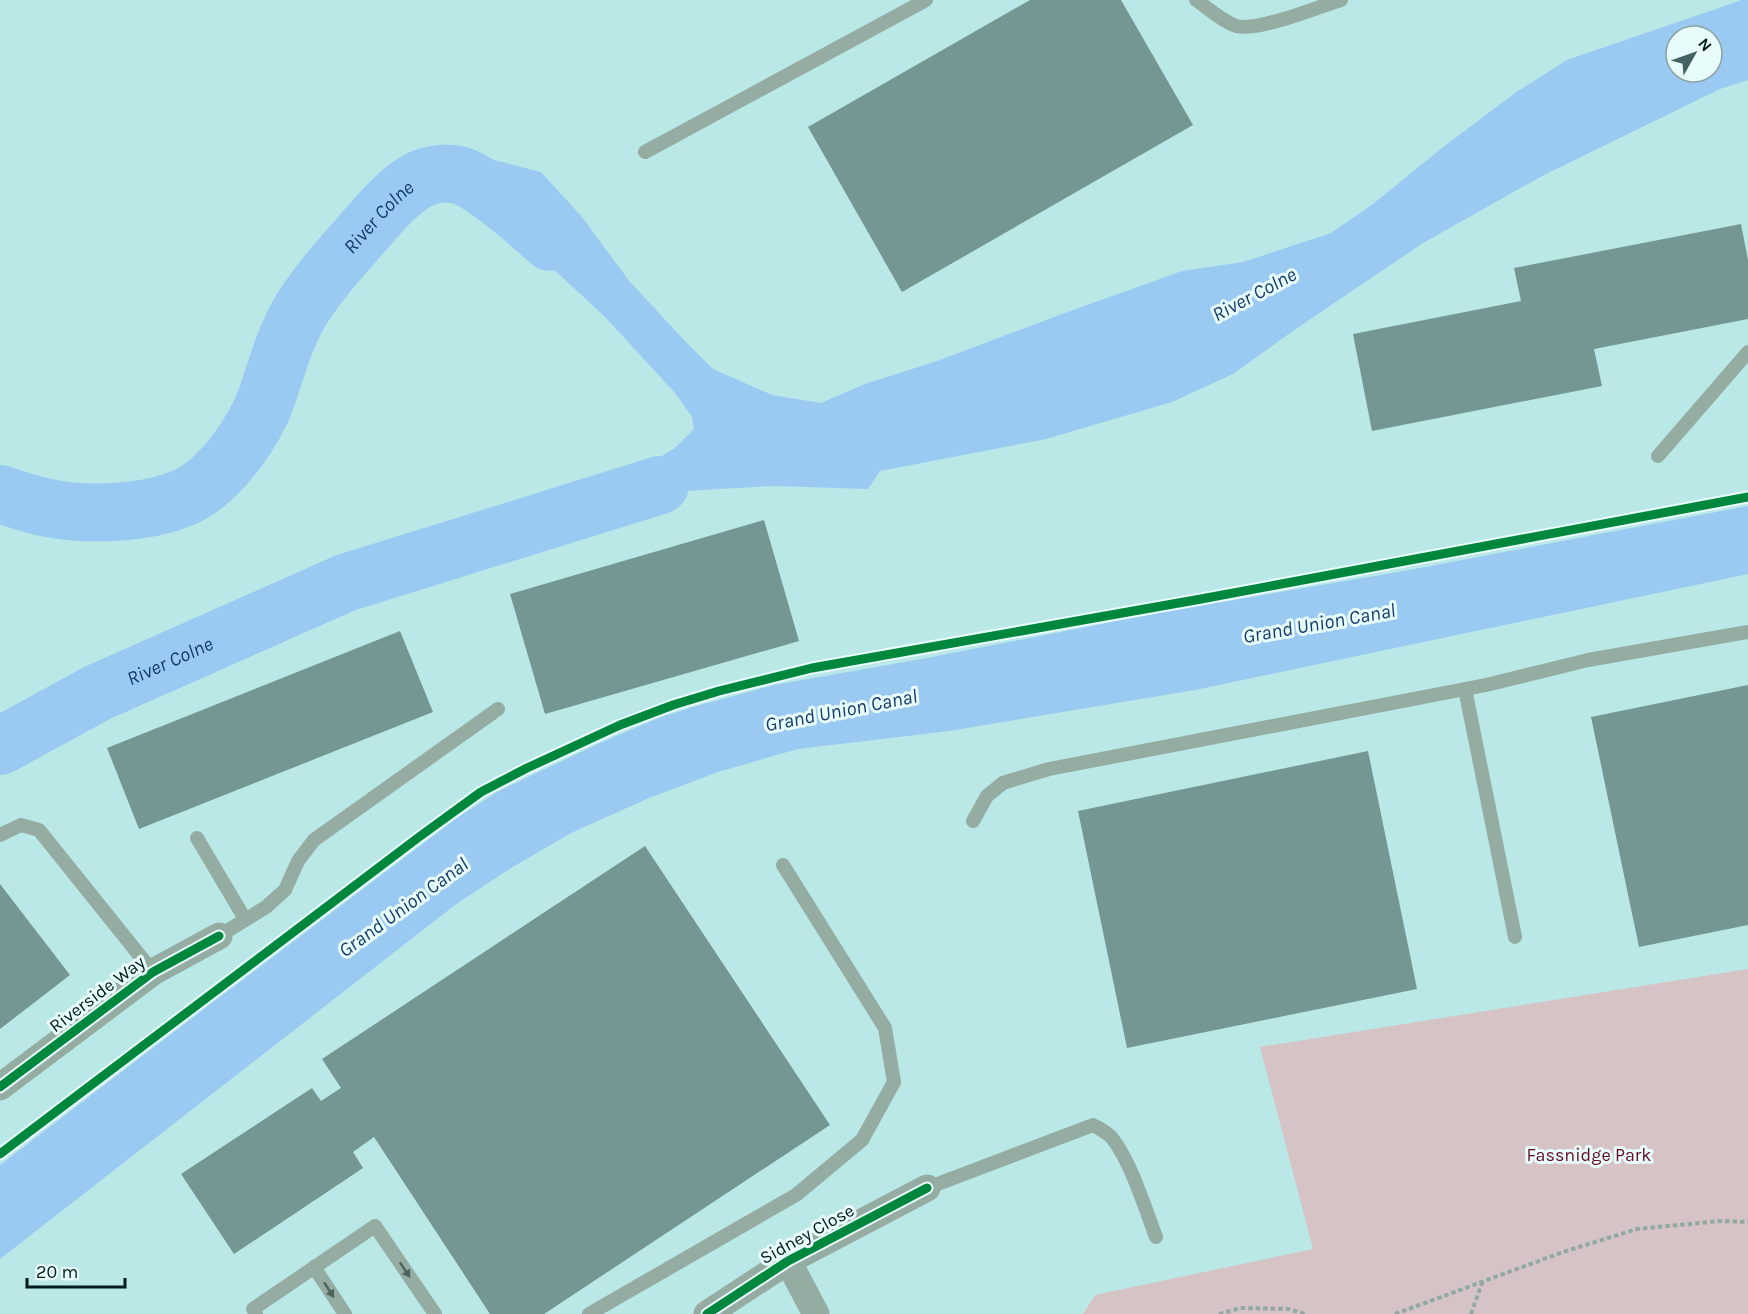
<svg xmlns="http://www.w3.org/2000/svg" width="1748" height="1314" font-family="Karla,sans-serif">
<rect width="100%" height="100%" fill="#b9e8e7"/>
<!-- green -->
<polygon fill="#d6c3c5" points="1748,969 1748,1314 1083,1314 1095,1295 1313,1249 1260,1047"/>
<!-- water -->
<g fill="#9acaf2" fill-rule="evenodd">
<path d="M1742,0h6v80l-28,9 -176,86 -121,68 -133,90 -57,41 -61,28 -126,37 -166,32 -12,18 -95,-3 -89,5 -36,13 -62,18 -7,-34 58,-17 38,-23 19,-19 -2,-12 -16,-23 -72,-78 -95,-88 -23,-5 4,-64 51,13 41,45 48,65 55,59 28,28 59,26 49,8 44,-19 72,-23 125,-47 120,-43 61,-9 88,-29 42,-29 69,-56 73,-55 52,-33zM1676,36h36v36h-36z"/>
<polygon points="1748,506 1748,574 1195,690 949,731 798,749 718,772 649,798 571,833 511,868 455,905 0,1259 0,1165 196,1015 457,818 497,792 600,743 661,717 700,705 774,685 927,658 1163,612 1404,571"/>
</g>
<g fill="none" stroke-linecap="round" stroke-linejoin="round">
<!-- river -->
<g stroke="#9acaf2" stroke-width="58">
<path id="s1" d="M0,494c16,5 32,11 48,14 41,8 105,6 143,-14 31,-17 63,-62 75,-95 11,-31 19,-64 37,-92 18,-28 41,-53 63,-78 15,-17 36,-42 57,-51 11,-4 25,-6 36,-3 24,7 72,49 91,67"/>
<path id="s2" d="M0,746l97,-53 248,-110 315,-98"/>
</g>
</g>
<!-- building -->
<g fill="#749793">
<polygon points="1030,0 1121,0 1193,125 902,292 808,127"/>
<polygon points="1741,224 1748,260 1748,319 1594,349 1602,386 1372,431 1353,334 1521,301 1514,268"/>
<polygon points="764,520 799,641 545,714 510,594"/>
<polygon points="400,631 433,712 139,829 107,748"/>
<polygon points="1748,685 1748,925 1639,947 1591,717"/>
<polygon points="1368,751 1417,989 1127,1048 1078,811"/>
<polygon points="645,846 830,1125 544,1314 490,1314 374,1137 353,1152 363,1168 234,1254 181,1174 312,1088 321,1101 341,1088 322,1059"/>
<polygon points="0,884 70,975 0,1029"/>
</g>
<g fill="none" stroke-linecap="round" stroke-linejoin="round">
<!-- path -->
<g stroke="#91a9a1" stroke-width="4" stroke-dasharray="4.5 3" stroke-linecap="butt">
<polyline points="0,1154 419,837 481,792 527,768 620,725 673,705 719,691 812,668 1201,599 1748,497"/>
<polyline points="1219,1314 1241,1308 1289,1309 1305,1314"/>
<polyline points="1395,1314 1563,1252 1637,1229 1721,1221 1748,1222"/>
<polyline points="1471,1314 1482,1283"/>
</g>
<!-- lane -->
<g stroke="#94aca1" stroke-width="14">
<path d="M1196,0c12,8 26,21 40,26 21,6 82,-19 105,-26"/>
<polyline points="645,152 926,0"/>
<polyline points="1658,456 1748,352"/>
<polyline points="1465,689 1515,937"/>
<polyline points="973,821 987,796 1003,783 1049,769 1486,685 1588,660 1748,632"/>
<polyline points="0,835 21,825 39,830 153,972"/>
<polyline points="197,838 245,919"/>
<polyline points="219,936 266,907 285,890 298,861 314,840 498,709"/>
<path d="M927,1188l166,-63c7,4 14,7 19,13 19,24 33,70 44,99"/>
<polyline points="314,1267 345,1314"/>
<polyline points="256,1314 253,1309 375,1226 435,1314"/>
<polyline points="589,1314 796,1195 862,1140 894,1082 885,1028 783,865"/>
</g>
<!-- street -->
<g stroke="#94aca1" stroke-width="27">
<polyline points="0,1087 153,972 219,936"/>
<polyline points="788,1261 816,1314"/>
<polyline points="707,1314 788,1261 927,1188"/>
</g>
<!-- cycleway casing -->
<g stroke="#e8fcfb" stroke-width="13">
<g id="cycleway">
<polyline points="0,1087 153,972 219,936"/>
<polyline points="0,1154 419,837 481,792 527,768 620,725 673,705 719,691 812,668 1201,599 1748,497"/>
<polyline points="707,1314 788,1261 927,1188"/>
</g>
</g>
<!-- cycleway -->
<use href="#cycleway" stroke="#00873e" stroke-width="9"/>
</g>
<!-- one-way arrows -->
<defs><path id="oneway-solid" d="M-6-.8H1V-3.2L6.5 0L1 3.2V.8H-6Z" transform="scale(1.5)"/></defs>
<g fill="#4b645e">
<use href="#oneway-solid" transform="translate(405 1270) rotate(56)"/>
<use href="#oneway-solid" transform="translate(329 1290) rotate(57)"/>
</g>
<g text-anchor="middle" stroke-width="6" stroke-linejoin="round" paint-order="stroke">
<!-- street labels -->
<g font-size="18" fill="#021b1b" stroke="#e8fcfb">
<text transform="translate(97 994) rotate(-37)" y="6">Riverside Way</text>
<text transform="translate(807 1234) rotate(-29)" y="6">Sidney Close</text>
</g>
<!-- park labels -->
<g font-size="18" fill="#660b22" stroke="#e8fcfb">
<text x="1589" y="1161">Fassnidge Park</text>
</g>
<!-- water labels -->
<g font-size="20" font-style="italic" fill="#153d6c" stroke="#e8fcfb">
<text dy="7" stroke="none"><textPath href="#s1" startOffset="536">River Colne</textPath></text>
<text transform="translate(1254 294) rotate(-28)" y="7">River Colne</text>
<text transform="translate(1319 623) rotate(-10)" y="7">Grand Union Canal</text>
<text dy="7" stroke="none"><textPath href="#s2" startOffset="190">River Colne</textPath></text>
<text transform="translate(841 710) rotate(-11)" y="7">Grand Union Canal</text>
<text transform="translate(403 907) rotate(-36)" y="7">Grand Union Canal</text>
</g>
</g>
<!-- north arrow -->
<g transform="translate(1694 54) rotate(50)"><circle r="28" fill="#e8fcfb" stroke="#8ca2a1" stroke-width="1.5"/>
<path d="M0-4.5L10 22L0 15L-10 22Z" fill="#426362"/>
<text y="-9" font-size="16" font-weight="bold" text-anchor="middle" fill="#021b1b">N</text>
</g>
<!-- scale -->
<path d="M27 1278v9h98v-9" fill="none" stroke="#021b1b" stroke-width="3"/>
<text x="36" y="1278" font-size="18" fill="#021b1b" stroke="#e8fcfb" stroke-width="4.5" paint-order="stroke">20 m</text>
</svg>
